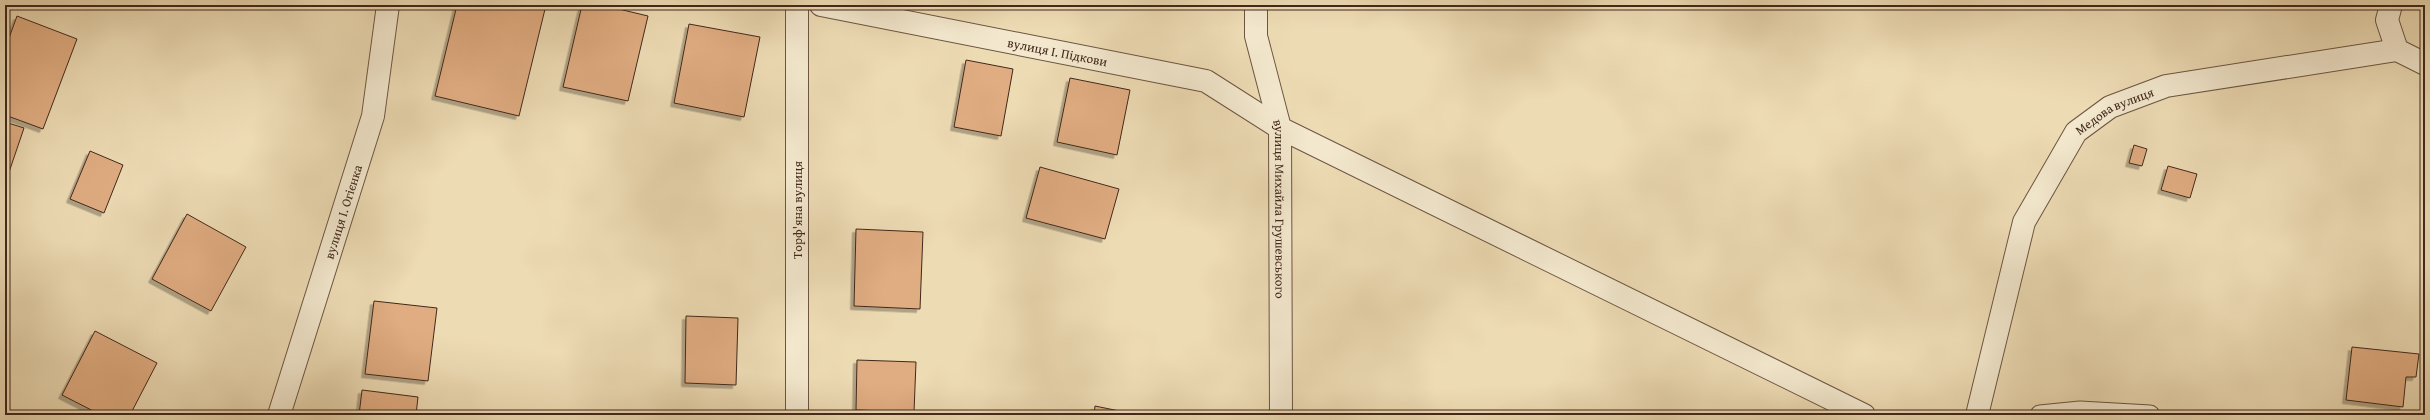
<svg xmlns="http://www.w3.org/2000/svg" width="2430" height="420" font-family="'Gentium Book Plus',serif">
<defs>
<filter id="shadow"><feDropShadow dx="-3.5" dy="3.5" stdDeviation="0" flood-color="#0004"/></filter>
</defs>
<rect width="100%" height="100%" fill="#eddbb4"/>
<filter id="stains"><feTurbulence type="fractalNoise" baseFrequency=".005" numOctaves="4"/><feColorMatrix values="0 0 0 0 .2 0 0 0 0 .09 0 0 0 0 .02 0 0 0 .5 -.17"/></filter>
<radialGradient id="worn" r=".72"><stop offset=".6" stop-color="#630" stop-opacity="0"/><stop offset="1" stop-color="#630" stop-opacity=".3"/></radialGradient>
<!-- building -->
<g fill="#e0ac81" stroke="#41281b" filter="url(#shadow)">
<polygon points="457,5 546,5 519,116 435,96"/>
<polygon points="582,5 602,5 648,16 628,101 563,87"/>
<polygon points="17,16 77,39 43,129 5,115 5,49"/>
<polygon points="689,24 760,37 744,117 674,103"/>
<polygon points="966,60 1013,69 1001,136 954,127"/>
<polygon points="1070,78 1130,90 1117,155 1057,142"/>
<polygon points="5,122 24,128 5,184"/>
<polygon points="2134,145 2147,149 2142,166 2129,163"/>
<polygon points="90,151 123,165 104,213 70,199"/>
<polygon points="2168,166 2197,174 2190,198 2161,190"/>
<polygon points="1040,167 1119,189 1105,239 1026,218"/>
<polygon points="187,214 246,247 211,311 152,279"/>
<polygon points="856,229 923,232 920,309 854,306"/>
<polygon points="374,301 437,308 428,381 365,374"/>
<polygon points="686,316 738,318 736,385 685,383"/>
<polygon points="95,331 157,363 130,415 101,415 62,395"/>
<polygon points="2352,347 2419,354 2416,377 2406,377 2403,407 2346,400"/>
<polygon points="857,360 916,362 914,412 856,410"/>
<polygon points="362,390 418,397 416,415 359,415"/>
<polygon points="1095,406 1139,415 1094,415"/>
</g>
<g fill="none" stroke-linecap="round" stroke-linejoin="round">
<!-- lane casing -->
<g stroke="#6c5541" stroke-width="21">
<polyline id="lane" points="2040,415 2080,411 2150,415"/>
</g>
<!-- street casing -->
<g stroke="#6c5541" stroke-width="24">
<g id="street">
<polyline points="797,5 797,415"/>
<path id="s1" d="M821,5l385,76 74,47 584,287"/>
<path id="s2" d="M1256,5v31l24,92 1,287"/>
<polyline points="2391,5 2387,20 2397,50"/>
<path id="s3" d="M279,415l94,-299 15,-111"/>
<path id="s4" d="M1977,415l47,-193 52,-90 34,-25 56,-21 231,-36 28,14"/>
</g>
</g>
<!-- lane -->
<use href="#lane" stroke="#f3e8ce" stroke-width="19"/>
<!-- street -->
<use href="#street" stroke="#f3e8ce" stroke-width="22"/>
</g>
<g text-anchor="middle" stroke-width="4" stroke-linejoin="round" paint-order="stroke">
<!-- street labels -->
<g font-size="13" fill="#41281b" stroke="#f3e8ce">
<text dy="5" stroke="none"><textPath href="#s1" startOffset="241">вулиця І. Підкови</textPath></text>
<text dy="5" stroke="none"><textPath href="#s4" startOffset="347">Медова вулиця</textPath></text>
<text dy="5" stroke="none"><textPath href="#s2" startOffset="207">вулиця Михайла Грушевського</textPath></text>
<text transform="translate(797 210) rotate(-90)" y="5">Торф'яна вулиця</text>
<text dy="5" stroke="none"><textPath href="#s3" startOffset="213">вулиця І. Огієнка</textPath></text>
</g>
</g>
<!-- margin -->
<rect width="2430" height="420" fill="none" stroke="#eddbb4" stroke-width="20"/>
<rect x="6" y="6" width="2418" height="408" fill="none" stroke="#41281b" stroke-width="2"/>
<rect x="10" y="10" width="2410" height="400" fill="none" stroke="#41281b"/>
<rect width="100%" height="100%" filter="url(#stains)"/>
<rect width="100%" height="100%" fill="url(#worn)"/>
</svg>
